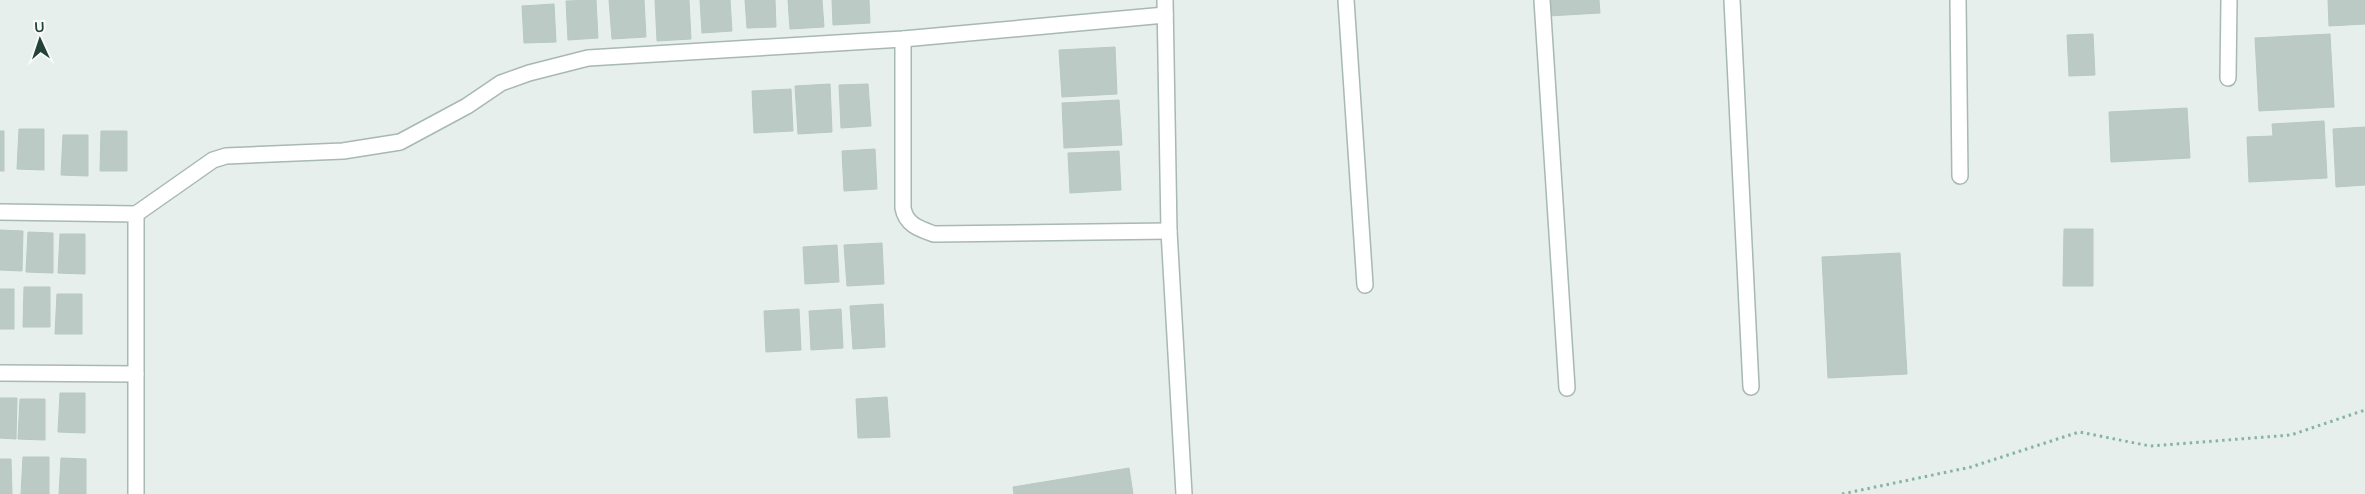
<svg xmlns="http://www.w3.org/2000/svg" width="2365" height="494" font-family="Mulish,sans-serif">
<rect width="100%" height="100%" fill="#e6efeb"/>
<!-- building -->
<g fill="#bbcac4" stroke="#b8c9c2">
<polygon points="596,0 598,38 568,40 566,1"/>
<polygon points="609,0 644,0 646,37 612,39"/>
<polygon points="655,0 689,0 691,39 657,41"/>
<polygon points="700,0 730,0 732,31 702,33"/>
<polygon points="745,0 775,0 776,27 747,28"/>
<polygon points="788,0 822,0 824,27 790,29"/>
<polygon points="832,0 869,0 870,23 833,25"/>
<polygon points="1547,0 1599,0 1600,13 1548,16"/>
<polygon points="2328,0 2365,0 2365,24 2329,26"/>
<polygon points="554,4 556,42 524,43 522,6"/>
<polygon points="2093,34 2095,75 2069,76 2067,35"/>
<polygon points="2330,34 2334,107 2259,111 2255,38"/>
<polygon points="1115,47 1117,94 1062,97 1059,50"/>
<polygon points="830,84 832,132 798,134 795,86"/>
<polygon points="868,84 871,126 841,128 839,85"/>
<polygon points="791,89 793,131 754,133 752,91"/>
<polygon points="1119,100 1122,145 1064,148 1062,103"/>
<polygon points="2187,108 2190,158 2111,162 2109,112"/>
<polygon points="2324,121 2327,178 2249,182 2247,137 2273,136 2272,124"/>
<polygon points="2365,127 2365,185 2336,187 2333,129"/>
<polygon points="19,129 44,129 44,170 17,169"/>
<rect x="0" y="131" width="4" height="40"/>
<polygon points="101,131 127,131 127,171 100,171"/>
<polygon points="63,135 88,135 88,176 61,175"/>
<polygon points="875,149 877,189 844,191 842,151"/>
<polygon points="1119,151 1121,190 1070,193 1068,153"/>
<polygon points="2064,229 2093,229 2093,286 2063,286"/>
<polygon points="0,230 23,231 22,271 0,270"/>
<polygon points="28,232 53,233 53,273 26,272"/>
<polygon points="60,234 85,234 85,274 58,273"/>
<polygon points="882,243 884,284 847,286 844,245"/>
<polygon points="837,245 839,282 805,284 803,247"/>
<polygon points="1900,253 1907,374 1828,378 1822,257"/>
<polygon points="24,287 50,287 50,327 23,327"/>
<rect x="0" y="289" width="14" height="40"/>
<polygon points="57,294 82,294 82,334 55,334"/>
<polygon points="883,304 885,347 853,349 850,306"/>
<polygon points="799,309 801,350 766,352 764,311"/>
<polygon points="841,309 843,348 811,350 809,311"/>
<polygon points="60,393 85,393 85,433 58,432"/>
<polygon points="887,397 890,437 858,438 856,399"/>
<polygon points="0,398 17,398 16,439 0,438"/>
<polygon points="20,399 45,399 45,440 18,439"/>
<polygon points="23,457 49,457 49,494 21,494"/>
<polygon points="61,458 86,459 86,494 59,494"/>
<polygon points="0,459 11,459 12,494 0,494"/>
<polygon points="1129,468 1133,494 1014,494 1013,487"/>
</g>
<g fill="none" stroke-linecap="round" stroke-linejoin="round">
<!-- minor casing -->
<g stroke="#a8b8b2" stroke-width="18">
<g id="minor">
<polyline points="1165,0 1169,231 1184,494"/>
<polyline points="1346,0 1365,285"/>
<polyline points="1542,0 1567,388"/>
<polyline points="1732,0 1751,387"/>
<polyline points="1958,0 1960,176"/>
<path d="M903,39v169c3,17 17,21 31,26l235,-3"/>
<polyline points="2228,78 2229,0"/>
<polyline points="0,212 136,214 136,494"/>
<polyline points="136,214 213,160 226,156 343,151 400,142 467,106 501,83 529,73 588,58 903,39 1165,15"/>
<polyline points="0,373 136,374"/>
</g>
</g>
<!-- path -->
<polyline stroke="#86b3a5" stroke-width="3" stroke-dasharray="2.5 4" stroke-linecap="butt" points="1842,494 1971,467 2079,432 2150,446 2291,435 2365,410"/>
<!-- minor -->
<use href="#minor" stroke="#fff" stroke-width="15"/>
</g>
<!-- north arrow -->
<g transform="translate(40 40) rotate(357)" stroke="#f7fbf9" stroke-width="4" paint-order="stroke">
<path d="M0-4L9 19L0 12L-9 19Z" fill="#24423a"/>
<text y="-8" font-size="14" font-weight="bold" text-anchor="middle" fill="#24423a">U</text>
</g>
</svg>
